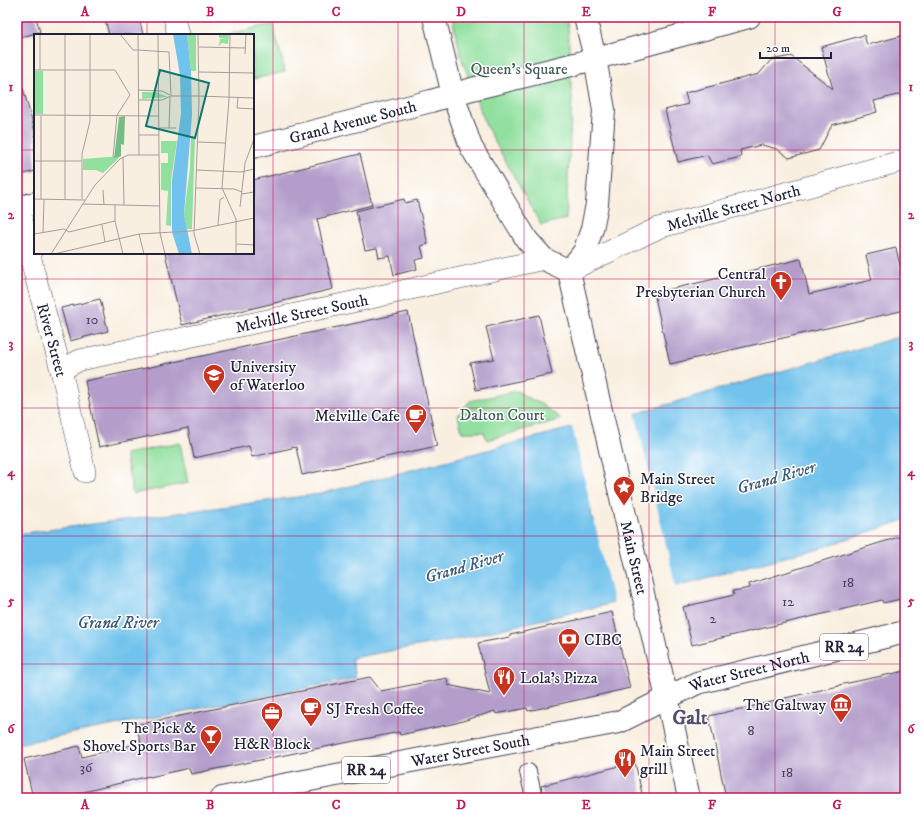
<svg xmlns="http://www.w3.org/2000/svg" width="922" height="815" font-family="'IM FELL DW Pica',serif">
<rect width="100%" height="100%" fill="#fff"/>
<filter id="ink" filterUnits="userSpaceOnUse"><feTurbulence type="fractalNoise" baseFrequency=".025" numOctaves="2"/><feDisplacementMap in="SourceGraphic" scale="8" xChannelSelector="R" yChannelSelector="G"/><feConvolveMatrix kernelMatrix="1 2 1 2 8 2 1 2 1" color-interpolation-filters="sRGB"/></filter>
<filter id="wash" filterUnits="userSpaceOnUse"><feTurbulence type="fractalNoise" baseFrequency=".012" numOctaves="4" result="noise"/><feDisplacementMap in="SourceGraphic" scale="16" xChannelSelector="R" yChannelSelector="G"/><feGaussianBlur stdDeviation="0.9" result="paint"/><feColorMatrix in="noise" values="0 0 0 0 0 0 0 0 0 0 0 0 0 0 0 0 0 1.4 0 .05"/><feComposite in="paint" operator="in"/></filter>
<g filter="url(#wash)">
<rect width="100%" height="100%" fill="#f9efe0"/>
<!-- green -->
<g fill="#91e09f" stroke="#5a816d">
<polygon points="452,17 566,17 568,28 572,98 566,219 541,225 486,126 461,57"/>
<polygon points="273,24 285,72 253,79 253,35 228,34"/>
<polygon points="517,391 526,397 541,404 561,419 487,440 484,432 462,432 458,415 470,401"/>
<polygon points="180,443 188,483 133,494 125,454"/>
</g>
<!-- water -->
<path fill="#71c2ec" stroke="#4a7294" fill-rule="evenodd" d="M905,335v185l-82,27 -218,58 -138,32 -115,21 4,20 -339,66v-210l303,-40 255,-67 63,-14zM664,494h3l2,3 -1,3 -3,2 -73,17 -1,-8z"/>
<!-- pier -->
<polygon fill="#f9efe0" points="635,412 655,498 593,512 594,517 656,502 676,588 614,605 572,426"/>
<g id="blocks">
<!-- building -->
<g fill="#b49dcb">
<polygon points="17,17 36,17 40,32 17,38"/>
<polygon points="115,17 139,17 143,35 109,35 105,19"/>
<polygon points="864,35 867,45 905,35 905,93 874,101 877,112 832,125 819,150 789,158 777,149 762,145 740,150 741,157 712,164 707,155 678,162 665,110 688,104 685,93 759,74 771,60 791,56 833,89 821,47"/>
<polygon points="23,88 35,132 35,171 17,176 17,89"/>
<polygon points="360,154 372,205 317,219 333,289 182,325 165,253 253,253 253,180"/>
<polygon points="404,199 405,203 417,200 428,244 421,246 424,258 415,260 417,269 394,275 390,256 379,258 377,248 365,250 356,211"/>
<polygon points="896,248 905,288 905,310 670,364 654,293 801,259 809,294 872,280 866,255"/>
<polygon points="100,299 108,331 70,341 61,308"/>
<polygon points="408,312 437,446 302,475 296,447 252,457 249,446 194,458 188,428 99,447 85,381"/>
<polygon points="539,315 552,374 476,390 470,363 494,359 486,327"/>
<polygon points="905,535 905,598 883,603 882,600 692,645 683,607 734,595 733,591 750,588 749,584"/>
<polygon points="612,612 630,688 528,711 527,708 496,714 495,711 456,723 418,731 400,735 399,732 191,774 189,768 150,777 149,776 59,798 33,798 24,759 79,746 82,757 141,743 136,725 370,677 381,691 447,678 448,685 490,694 478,643 510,637 510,635"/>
<polygon points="905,671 905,794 887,798 726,798 709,716 785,699 785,698 839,686 839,685"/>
<polygon points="635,762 643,798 543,798 541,786"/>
</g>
</g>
</g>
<g filter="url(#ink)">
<use href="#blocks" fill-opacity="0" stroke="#424154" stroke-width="1"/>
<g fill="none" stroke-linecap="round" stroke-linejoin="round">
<!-- pedestrian casing -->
<g stroke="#424154" stroke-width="18">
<polyline id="pedestrian" points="528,772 534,798"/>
</g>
<!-- minor casing -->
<g stroke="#424154" stroke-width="22">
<g id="minor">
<polyline points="174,17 178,35"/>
<path id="s1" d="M19,207l15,65 27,98 24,102"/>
<path id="s2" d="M569,271l89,-43 247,-68"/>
<path id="s3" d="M61,370l19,-10 291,-62 173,-39"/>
</g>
</g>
<!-- tertiary casing -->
<g stroke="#424154" stroke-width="24">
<g id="tertiary">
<polyline points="434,17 453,95 471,147 527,240 544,259 569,271"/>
<path id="s4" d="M253,147l178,-46 41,-12 103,-25 174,-47"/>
<polyline points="17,208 35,203"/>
<path id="s5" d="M569,271l98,427"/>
<polyline points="569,271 584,252 592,229 597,204 604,110 595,58 585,17"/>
</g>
</g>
<!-- secondary casing -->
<g stroke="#424154" stroke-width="24">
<polyline id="secondary" points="667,698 689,798"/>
</g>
<!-- primary casing -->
<g stroke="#424154" stroke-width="24">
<g id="primary">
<path id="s6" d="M222,798l61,-13 336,-63 78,-39 208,-51"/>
</g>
</g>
<!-- pedestrian -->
<use href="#pedestrian" stroke="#fff" stroke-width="16"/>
<!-- minor -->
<use href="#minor" stroke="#fff" stroke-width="21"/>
<!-- tertiary -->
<use href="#tertiary" stroke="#fff" stroke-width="22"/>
<!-- secondary -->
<use href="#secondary" stroke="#fff" stroke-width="22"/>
<!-- primary -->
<use href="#primary" stroke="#fff" stroke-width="22"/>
</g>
</g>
<!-- grid -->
<path fill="none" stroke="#c2185b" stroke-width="1" stroke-opacity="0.55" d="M147,17v18M273,17v781M398,17v781M524,17v781M649,17v781M775,17v781M17,150h18M253,150h652M147,253v545M17,279h888M17,408h888M17,536h888M17,664h888"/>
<!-- icons -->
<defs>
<g id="church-pin" transform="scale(1.15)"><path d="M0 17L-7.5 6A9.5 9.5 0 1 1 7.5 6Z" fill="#c8321e" stroke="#fff"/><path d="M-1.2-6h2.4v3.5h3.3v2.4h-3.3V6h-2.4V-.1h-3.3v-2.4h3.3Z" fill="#fff"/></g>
<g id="university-pin" transform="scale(1.15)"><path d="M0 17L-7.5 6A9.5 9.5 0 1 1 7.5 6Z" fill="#c8321e" stroke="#fff"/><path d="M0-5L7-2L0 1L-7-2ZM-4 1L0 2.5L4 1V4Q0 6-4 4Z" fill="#fff"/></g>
<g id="cafe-pin" transform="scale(1.15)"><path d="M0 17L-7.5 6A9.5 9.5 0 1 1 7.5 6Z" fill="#c8321e" stroke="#fff"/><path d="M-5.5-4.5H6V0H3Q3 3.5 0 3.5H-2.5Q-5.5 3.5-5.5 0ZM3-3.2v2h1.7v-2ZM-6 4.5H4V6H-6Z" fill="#fff"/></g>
<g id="sight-pin" transform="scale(1.15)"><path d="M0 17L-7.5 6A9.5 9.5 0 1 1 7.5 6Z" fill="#c8321e" stroke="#fff"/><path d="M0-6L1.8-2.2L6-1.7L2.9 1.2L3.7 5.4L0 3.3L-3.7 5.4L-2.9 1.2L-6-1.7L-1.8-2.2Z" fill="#fff"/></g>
<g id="bank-pin" transform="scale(1.15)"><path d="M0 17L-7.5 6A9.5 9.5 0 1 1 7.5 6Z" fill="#c8321e" stroke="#fff"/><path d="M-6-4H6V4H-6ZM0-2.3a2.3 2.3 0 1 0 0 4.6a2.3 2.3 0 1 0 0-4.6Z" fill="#fff"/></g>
<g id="restaurant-pin" transform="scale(1.15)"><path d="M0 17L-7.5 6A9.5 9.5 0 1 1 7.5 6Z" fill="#c8321e" stroke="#fff"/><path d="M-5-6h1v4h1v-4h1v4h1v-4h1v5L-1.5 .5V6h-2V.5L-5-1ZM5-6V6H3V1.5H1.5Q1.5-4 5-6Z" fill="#fff"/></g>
<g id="museum-pin" transform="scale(1.15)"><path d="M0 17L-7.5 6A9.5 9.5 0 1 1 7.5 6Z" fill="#c8321e" stroke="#fff"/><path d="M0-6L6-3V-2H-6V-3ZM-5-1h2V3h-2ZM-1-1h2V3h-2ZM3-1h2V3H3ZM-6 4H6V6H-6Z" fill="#fff"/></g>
<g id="office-pin" transform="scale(1.15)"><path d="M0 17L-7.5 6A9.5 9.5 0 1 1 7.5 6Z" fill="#c8321e" stroke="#fff"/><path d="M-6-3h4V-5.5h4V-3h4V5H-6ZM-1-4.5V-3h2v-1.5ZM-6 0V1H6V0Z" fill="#fff"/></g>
<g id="bar-pin" transform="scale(1.15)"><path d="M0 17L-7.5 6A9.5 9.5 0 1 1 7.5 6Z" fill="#c8321e" stroke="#fff"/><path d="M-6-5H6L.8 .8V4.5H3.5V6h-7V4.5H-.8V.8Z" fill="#fff"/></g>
</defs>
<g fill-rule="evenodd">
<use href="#church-pin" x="781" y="282"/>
<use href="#university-pin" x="214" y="375"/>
<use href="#cafe-pin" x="416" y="415"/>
<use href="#sight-pin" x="624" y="487"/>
<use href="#bank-pin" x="569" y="639"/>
<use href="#restaurant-pin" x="504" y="677"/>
<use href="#museum-pin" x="841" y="704"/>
<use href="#cafe-pin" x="311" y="708"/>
<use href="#office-pin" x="272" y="713"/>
<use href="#bar-pin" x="211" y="736"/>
<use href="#restaurant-pin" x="625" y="759"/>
</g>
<g text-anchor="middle" stroke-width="3" stroke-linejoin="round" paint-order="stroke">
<!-- number labels -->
<g font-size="14" fill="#46415f">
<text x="92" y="324">10</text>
<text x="848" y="587">18</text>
<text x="788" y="606">12</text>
<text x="713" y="623">2</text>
<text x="751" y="735">8</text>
<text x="86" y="772">36</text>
<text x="787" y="777">18</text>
</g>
<!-- shield labels -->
<g fill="#fff" stroke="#646476" stroke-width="1">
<rect x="820" y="634" width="48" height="26" rx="3"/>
<rect x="342" y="757" width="48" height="26" rx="3"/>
</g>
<g font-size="15" font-weight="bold" fill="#22223b">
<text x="844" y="652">RR 24</text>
<text x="366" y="775">RR 24</text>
</g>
<!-- park labels -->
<g font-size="16" fill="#435b59" stroke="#fff">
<text x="519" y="74">Queen's Square</text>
<text x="502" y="420">Dalton Court</text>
</g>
<!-- street labels -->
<g font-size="16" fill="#22223b" stroke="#fff">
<text dy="6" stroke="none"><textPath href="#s4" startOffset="103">Grand Avenue South</textPath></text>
<text dy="6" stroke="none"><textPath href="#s2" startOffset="177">Melville Street North</textPath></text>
<text dy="6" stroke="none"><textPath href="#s3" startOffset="248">Melville Street South</textPath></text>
<text dy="6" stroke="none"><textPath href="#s1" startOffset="137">River Street</textPath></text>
<text dy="6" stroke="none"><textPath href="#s5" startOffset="294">Main Street</textPath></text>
<text dy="6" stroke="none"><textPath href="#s6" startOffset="545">Water Street North</textPath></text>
<text dy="6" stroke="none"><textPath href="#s6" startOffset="253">Water Street South</textPath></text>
</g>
<!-- poi labels -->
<g font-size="16" fill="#22223b" stroke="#fff" text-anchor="start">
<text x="766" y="279" text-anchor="end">Central<tspan x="766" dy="18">Presbyterian Church</tspan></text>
<text x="230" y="372">University<tspan x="230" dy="18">of Waterloo</tspan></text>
<text x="400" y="421" text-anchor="end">Melville Cafe</text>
<text x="640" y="484">Main Street<tspan x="640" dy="18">Bridge</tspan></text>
<text x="584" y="645">CIBC</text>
<text x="520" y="683">Lola's Pizza</text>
<text x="826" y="710" text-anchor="end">The Galtway</text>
<text x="326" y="714">SJ Fresh Coffee</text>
<text x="196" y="733" text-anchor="end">The Pick &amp;<tspan x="196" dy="18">Shovel Sports Bar</tspan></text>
<text x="272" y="749" text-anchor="middle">H&amp;R Block</text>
<text x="640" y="756">Main Street<tspan x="640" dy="18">grill</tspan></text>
</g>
<!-- water labels -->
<g font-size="17" font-style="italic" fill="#3e5a79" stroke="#fff">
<text transform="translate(776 477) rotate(-16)" y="6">Grand River</text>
<text transform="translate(464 566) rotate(-16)" y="6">Grand River</text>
<text x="118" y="628">Grand River</text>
</g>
<!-- district labels -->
<g font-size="20" font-weight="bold" fill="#554d6d" stroke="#fff">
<text x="690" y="724">Galt</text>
</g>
</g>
<!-- overview -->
<g transform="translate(34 34)">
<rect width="220" height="220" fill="#f9efe0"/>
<path d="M153,0h9v37h-5zM185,0h10l-1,10 -6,-1 -3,3 1,-7 7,-1h-8zM0,37h9v43h-9zM108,58h14l12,5 -26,2zM157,103l4,1 -3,91h-5l-3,-15 6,-46zM127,107h16l-6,39v46l-5,-1 2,-34 -7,-1v-27h7v-10h-7zM87,122l-18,17 -7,-3h-13v-11z" fill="#91e09f"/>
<path d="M91,82l-1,29 -3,-1v12l-7,2 5,-41z" fill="#74be86"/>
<path d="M139,0h14l4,37 1,44 -8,99 8,40h-13l-7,-22v-52l9,-66 -1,-39z" fill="#71c2ec"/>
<path fill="none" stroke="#a39d9e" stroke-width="1" d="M6,0v36M31,0v165M86,0l13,16h5M104,0l1,121M124,0l1,121M164,0l1,66 -5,134 6,20M196,0l-1,65 -7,89 14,31v35M165,13l46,1M104,16l31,2 2,44M211,20l1,-20M0,36h81l15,25M165,38l55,1M104,56l24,1 8,4M137,62h27M164,62l56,2M204,63l-1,11 17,1M104,66h24l9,-4M0,81l125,1M83,81l13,-20M125,94h17M135,94l1,-31M105,101h20M164,108l27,1M79,123l4,-42M89,123l1,48M0,127h48M162,136l45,2 13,-3M162,154l38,1 8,3M69,156l1,15M208,160l12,-2M0,165l51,1M7,165v-83M48,165v-45l8,-33v-87M49,170l77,2M81,171v16l8,33M206,173l5,-44 9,-24M68,191l3,17M184,191l2,-25 4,-3M9,198l1,-33M126,199l5,21M0,200l30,-5 5,3 46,-11M105,200l5,20M203,210l17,1M17,220l44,-69 25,-26 8,-4h31l1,78M20,220l85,-20 52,-3 63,-13"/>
<path fill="#0f766e" fill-opacity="0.15" stroke="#0f766e" stroke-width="2" d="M126,36l49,13 -14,55 -49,-12z"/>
<rect width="220" height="220" fill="none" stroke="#22223b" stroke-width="2"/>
</g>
<!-- margin -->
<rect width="922" height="815" fill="none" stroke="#fff" stroke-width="44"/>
<!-- scale -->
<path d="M760 52v6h71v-6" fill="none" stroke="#22223b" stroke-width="2"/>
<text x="766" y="52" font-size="12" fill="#22223b" stroke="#ffffff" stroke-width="3" paint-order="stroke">20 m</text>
<rect x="22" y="22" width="878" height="771" fill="none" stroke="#c2185b" stroke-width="1.5"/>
<g font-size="13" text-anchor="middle" font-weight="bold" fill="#c2185b">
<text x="85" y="16">A</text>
<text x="210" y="16">B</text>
<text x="336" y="16">C</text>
<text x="461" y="16">D</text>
<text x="586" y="16">E</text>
<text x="712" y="16">F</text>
<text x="837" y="16">G</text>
<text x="11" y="91">1</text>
<text x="911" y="91">1</text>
<text x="11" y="219">2</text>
<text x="911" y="219">2</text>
<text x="11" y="348">3</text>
<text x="911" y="348">3</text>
<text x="11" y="476">4</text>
<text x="911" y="476">4</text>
<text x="11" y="605">5</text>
<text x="911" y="605">5</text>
<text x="11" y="733">6</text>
<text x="911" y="733">6</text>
<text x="85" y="809">A</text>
<text x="210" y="809">B</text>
<text x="336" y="809">C</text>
<text x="461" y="809">D</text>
<text x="586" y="809">E</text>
<text x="712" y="809">F</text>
<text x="837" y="809">G</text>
</g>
</svg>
